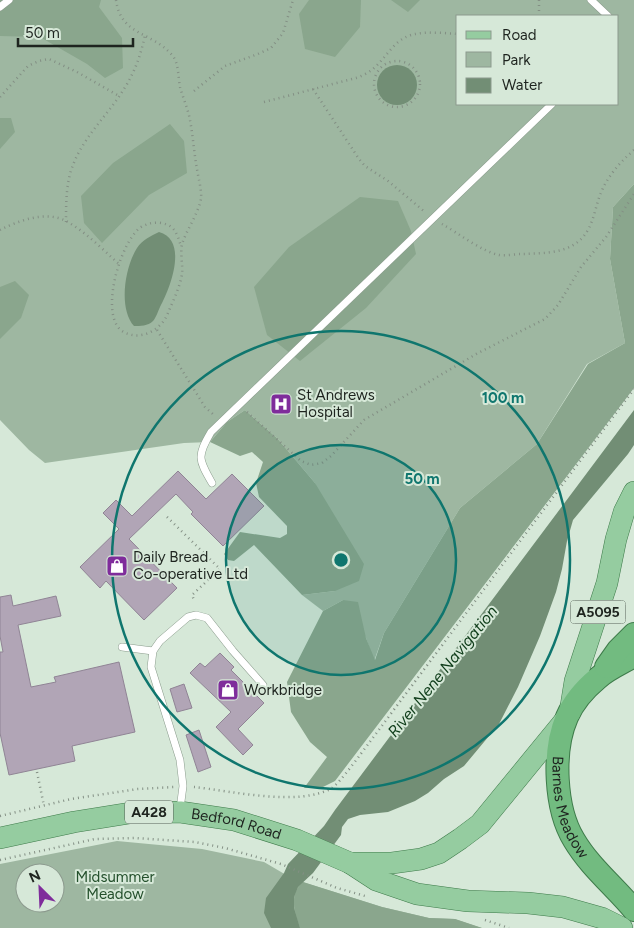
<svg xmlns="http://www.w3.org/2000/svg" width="634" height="928" font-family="Figtree,sans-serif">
<rect width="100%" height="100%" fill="#d6e8d8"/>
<!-- green -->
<g fill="#9eb7a1" fill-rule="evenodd">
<path d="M0,0h634v184l-21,23 -3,52 15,84 -38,21 -50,80 -77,64 -76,125 -10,28 -8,-23 -23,-38 -20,11 -21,-16 33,-4 -20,-108 -38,-45 -32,-28 -18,12 -17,20 -26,1 -139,20 -16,-13 -29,-30zM458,16h160v88h-160z"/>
<path d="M117,841l85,8 62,13 29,17 89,28 47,11 26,1 27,9h-482v-64zM25,873h30v30h-30z"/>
</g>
<!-- forest -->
<g fill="#8aa68d">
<polygon points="0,0 101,0 99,7 122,38 123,68 105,78 87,64 40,37 0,36"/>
<polygon points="309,0 361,0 360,27 335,57 305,49 299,14"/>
<polygon points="391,0 420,0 408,12"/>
<polygon points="0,118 11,118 15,132 0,149"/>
<polygon points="170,124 184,141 187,173 149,195 102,243 84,223 81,196 113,163"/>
<polygon points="634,184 634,388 335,781 321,788 304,788 327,757 310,742 291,712 287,682 323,611 343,600 358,602 366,638 375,660 384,633 460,508 537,444 588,364 625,343 610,259 613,207"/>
<polygon points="360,197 398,201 411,231 416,254 366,308 300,361 267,335 254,287 289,247"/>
<polygon points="15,281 29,295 21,318 0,339 0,287"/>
<polygon points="245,410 277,438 315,483 364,564 359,581 335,591 302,595 254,545 234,561 228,560 224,554 240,532 280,538 287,534 287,526 259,497 256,483 263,462 252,452 240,456 210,442 227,422"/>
<path d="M303,882l79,25 47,11 26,1 27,9h-182c-5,-17 -12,-32 3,-46z"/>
</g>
<!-- water -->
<g fill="#728e75">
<circle cx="397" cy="85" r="20"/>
<path d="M159,232c30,8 11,57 1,75 -2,4 -4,11 -7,14 -5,5 -13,5 -19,5 -16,-18 -9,-59 3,-78 5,-8 14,-12 22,-16z"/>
<polygon points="634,410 634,445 628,454 573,520 567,541 562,569 556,592 540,636 518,687 499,724 464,766 444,779 428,793 415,801 388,812 360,815 348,819 342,827 341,835 313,873 298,887 294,897 294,908 300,928 271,928 264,913 266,898 284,873 288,864 324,826 335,810"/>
</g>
<!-- building -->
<g fill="#b1a5b6" stroke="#908495">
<polygon points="178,471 206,499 232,474 264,506 223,546 191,514 193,512 176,494 129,539 177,588 144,620 106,581 100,588 80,567 119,529 103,513 116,500 132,516"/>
<polygon points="11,595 13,606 56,596 61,616 18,625 31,687 56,682 54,677 119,662 135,732 72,746 75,761 9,775 0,733 0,652 3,652 0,636 0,597"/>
<polygon points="220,653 234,667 231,670 264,703 238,729 253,745 243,755 216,727 231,712 190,673 200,663 205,667"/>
<polygon points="184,684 192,708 177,712 170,689"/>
<polygon points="199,730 211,767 198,772 186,735"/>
</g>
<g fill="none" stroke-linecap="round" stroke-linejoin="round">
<!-- service casing -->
<g stroke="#8b9c8d" stroke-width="8">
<g id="service">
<polyline points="591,0 608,16"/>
<polyline points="0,7 9,0"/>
<path d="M212,483c-14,-24 -15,-27 -1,-51l341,-328"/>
<polyline points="122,647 153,651"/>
<polyline points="180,809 183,786 180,760 151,667 153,651 160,641 188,617 196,615 207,618 233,651 263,685"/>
</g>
</g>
<!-- primary casing -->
<g stroke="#3e7b4a" stroke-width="22">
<g id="primary">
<polyline points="570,712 575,681 607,583 616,539 624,512 634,492"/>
<path id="s1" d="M0,838l74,-16 56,-9 50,-1 54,8 63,20 53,23 26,17 41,14 51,7 60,2 35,4 39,11 20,10"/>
<polyline points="350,863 392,863 421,859 439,853 460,839 480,824 566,719"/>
</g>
</g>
<!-- trunk casing -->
<g stroke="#3e7b4a" stroke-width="24">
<g id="trunk">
<path id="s2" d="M634,656c-12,7 -26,13 -36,22 -12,10 -25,25 -31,39 -15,34 -12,92 7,123 16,27 40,46 60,70"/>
<polyline points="606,667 618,650 634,634"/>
</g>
</g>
<!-- path -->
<g stroke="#838f84" stroke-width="2.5" stroke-dasharray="1 4" stroke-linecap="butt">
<path d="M116,0c5,36 35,31 56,55 7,8 6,22 8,32 3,11 8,22 10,33 3,16 4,33 7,49 1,8 5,21 4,30 -3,15 -14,30 -19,45 -2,9 1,21 0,30 -2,13 -9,27 -14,39 -7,18 -29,29 -46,18 -24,-17 0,-95 21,-105 6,-3 12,-4 18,-3 14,2 16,11 20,23"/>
<polyline points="539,0 539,16"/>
<circle cx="397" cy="84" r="23"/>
<polyline points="313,89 359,159 365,166 388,181 425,212"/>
<polyline points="194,91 225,66 258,54 271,48 283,33 293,0"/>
<polyline points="0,97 28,66 39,61 49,59 77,72 119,96"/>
<path d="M264,102l92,-24c6,-2 12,-5 17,-9 13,-11 21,-29 38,-34 15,-4 32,-2 47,-1"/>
<path d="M66,222c0,-18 0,-40 7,-57 11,-29 35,-50 51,-76 11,-17 17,-35 21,-54"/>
<path d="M442,224c16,9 39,27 57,31 7,1 16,-1 23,-1 25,-1 54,0 67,-26 5,-10 7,-22 11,-33 7,-18 19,-32 34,-45"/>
<path d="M0,230c18,-9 44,-19 64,-10 20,10 38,29 55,44"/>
<polyline points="157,330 205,407 214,415"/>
<polyline points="247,412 301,461 311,465 322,463 331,456 364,420 478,353 545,319 558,305 581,267 606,237 634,194"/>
<polyline points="167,517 220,569 192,595 194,600"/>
<polyline points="37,772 44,806"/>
<path d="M194,787c38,4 105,20 138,1 8,-5 30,-36 37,-45l265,-354"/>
<polyline points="0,816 71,799 138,789 174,787"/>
<polyline points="0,860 95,839 135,838 195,842 225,848 281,864 337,888 365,896"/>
<polyline points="485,920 509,928"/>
</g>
<!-- service -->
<use href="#service" stroke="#fff" stroke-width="7"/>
<!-- primary -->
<use href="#primary" stroke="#95cca0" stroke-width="21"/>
<!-- trunk -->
<use href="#trunk" stroke="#72bb80" stroke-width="22"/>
</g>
<!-- distance rings -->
<circle cx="341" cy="560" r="115" fill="#0f766e" fill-opacity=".12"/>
<g fill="none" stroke="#0f766e" stroke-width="2.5">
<circle cx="341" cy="560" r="115"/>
<circle cx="341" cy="560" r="229"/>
</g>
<!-- icons -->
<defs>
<g id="hospital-square" transform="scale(1.125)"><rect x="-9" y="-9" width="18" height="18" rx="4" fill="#7f2c9b" stroke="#d6e8d8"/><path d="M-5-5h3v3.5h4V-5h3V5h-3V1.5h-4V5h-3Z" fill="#fff"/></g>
<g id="shop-square" transform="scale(1.125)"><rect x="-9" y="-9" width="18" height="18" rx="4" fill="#7f2c9b" stroke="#d6e8d8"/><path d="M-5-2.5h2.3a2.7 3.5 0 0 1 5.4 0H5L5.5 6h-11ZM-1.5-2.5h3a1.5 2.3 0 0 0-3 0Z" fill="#fff"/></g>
</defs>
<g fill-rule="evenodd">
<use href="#hospital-square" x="281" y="404"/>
<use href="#shop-square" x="117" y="566"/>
<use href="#shop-square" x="228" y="690"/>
</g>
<g text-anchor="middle" stroke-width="4" stroke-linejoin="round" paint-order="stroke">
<!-- shield labels -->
<g fill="#d6e8d8" stroke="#555f56" stroke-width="1">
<rect x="570.5" y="600.5" width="55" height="23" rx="4"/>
<rect x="125" y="800.5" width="48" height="23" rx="4"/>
</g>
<g font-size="14" font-weight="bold" fill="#1e241f">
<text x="598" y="617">A5095</text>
<text x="149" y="817">A428</text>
</g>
<!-- poi labels -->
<g font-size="15" fill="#1e241f" stroke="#d6e8d8" text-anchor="start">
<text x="297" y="400">St Andrews<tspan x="297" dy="17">Hospital</tspan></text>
<text x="133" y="562">Daily Bread<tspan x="133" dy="17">Co-operative Ltd</tspan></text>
<text x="244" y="695">Workbridge</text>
</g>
<!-- street labels -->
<g font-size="15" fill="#1e241f" stroke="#d6e8d8">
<text dy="5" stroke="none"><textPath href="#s2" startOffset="186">Barnes Meadow</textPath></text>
<text dy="5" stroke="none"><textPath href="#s1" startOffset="240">Bedford Road</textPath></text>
</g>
<!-- park labels -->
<g font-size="15" fill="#24502c" stroke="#d6e8d8">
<text x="115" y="882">Midsummer<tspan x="115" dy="17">Meadow</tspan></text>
</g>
<!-- water labels -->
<g font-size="16" font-style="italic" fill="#0f3d1a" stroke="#d6e8d8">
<text transform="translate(442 671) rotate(-51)" y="6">River Nene Navigation</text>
</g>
</g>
<circle cx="341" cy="560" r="8" fill="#0f766e" stroke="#d6e8d8" stroke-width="2.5"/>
<g font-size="15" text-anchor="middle" font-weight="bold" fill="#0f766e" stroke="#d6e8d8" stroke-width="4" stroke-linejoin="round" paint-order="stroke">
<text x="503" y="403">100 m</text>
<text x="422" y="484">50 m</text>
</g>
<!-- legend -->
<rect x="456" y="15" width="162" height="90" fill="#d6e8d8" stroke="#8c9a8e"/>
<rect x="466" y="31" width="25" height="8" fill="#95cca0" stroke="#8c9a8e"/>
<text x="502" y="40" font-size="15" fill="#1e241f">Road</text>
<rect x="466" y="52" width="25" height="15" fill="#9eb7a1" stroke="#8c9a8e"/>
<text x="502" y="65" font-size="15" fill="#1e241f">Park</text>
<rect x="466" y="78" width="25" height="15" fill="#728e75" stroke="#8c9a8e"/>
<text x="502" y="90" font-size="15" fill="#1e241f">Water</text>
<!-- north arrow -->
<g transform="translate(40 888) rotate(336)"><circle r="24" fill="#d6e8d8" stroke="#8c9a8e"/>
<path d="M0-4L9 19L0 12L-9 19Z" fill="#7f2c9b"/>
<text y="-8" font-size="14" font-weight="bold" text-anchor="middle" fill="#1e241f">N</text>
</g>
<!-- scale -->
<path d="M18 38v8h115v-8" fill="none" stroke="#1e241f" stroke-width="2.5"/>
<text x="25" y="38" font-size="15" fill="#1e241f" stroke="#d6e8d8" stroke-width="4" paint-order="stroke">50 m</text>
</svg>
